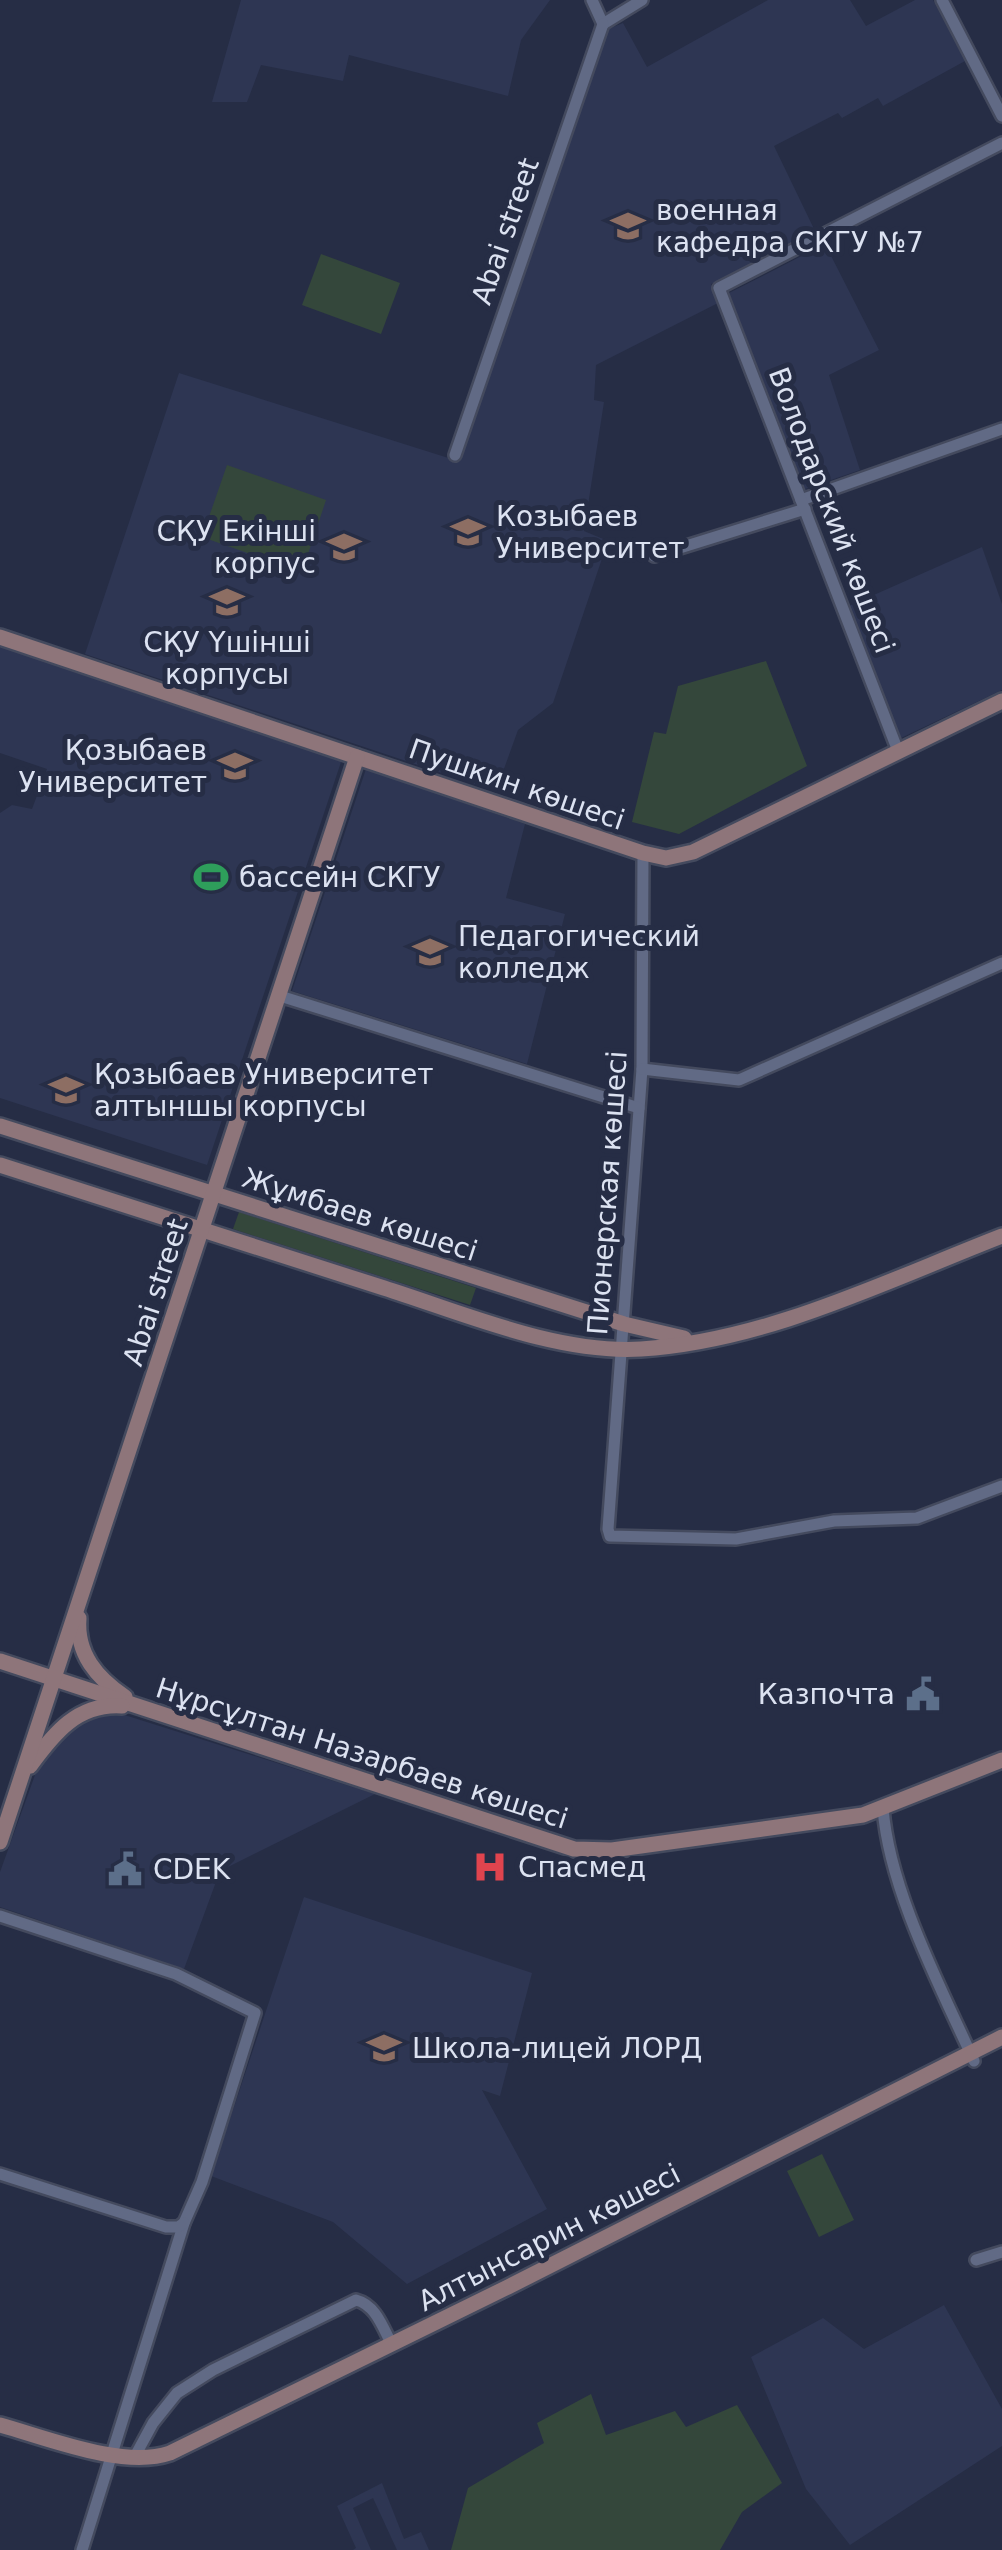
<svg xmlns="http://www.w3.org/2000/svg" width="1002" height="2550" font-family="'DejaVu Sans',sans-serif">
<rect width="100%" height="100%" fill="#262d45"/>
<!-- built -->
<g fill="#2e3653">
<polygon points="241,0 550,0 521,40 508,96 349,55 343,81 261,65 247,102 212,102"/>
<polygon points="768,0 850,0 866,26 915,0 933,0 965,61 883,106 878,98 842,118 838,113 774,146 815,231 711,284 718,303 596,365 594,400 604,402 584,531 608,541 553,703 518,730 496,791 85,654 179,373 458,461 608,29 623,23 647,67"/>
<polygon points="825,244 879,350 829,375 860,470 805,489 729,293"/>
<polygon points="982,547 1002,604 1002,690 901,738 849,606"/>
<polygon points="0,646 342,759 207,1165 0,1098 0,813 12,805 32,809 47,769 0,753"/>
<polygon points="366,769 525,824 506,898 565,914 527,1064 292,991"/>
<polygon points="112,1711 375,1794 220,1871 184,1969 0,1907 0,1872 44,1750 77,1720"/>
<polygon points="304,1897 532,1973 500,2096 482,2090 547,2209 407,2284 333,2222 211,2176"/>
<polygon points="944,2305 1002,2409 1002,2446 850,2545 806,2489 751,2357 823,2318 864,2349"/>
<polygon points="382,2483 404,2539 421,2532 429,2550 397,2550 373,2498 353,2508 371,2550 353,2550 356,2548 337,2506"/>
</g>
<!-- green -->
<g fill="#34473b">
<polygon points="321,254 400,283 381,334 302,305"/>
<polygon points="227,465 326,500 302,572 202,537"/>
<polygon points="766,661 807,766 679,834 632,822 654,732 666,734 678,686"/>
<polygon points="239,1212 476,1288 470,1305 233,1229"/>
<polygon points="822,2154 854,2220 819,2237 787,2171"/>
<polygon points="591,2394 606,2435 675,2411 686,2427 737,2405 782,2483 742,2512 720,2550 451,2550 468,2488 544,2443 537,2423"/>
</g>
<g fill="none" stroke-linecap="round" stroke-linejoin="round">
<!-- street casing -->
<g stroke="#444a5e" stroke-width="16">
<g id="street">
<polyline points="592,0 603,24"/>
<polyline points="942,0 1002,116"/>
<polyline points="603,24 642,0"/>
<polyline points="455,455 603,24"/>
<polyline points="801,500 1002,429"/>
<polyline points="654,556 805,509"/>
<polyline points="898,751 719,288 1002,143"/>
<polyline points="643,853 642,1069 608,1529 610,1536 736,1539 834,1521 917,1518 1002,1486"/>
<polyline points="280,996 639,1108"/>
<polyline points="642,1069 739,1080 1002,963"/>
<path d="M883,1808c6,81 57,178 91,253"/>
<polyline points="0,1916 176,1974 255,2013 202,2182 184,2223 82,2550"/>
<polyline points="0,2174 166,2227 178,2227 184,2223"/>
<polyline points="976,2260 1002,2252"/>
<path d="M134,2458l19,-35 24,-30 36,-23 143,-70c20,5 27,28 36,45"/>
</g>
</g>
<!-- secondary casing -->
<g stroke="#444a5e" stroke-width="20">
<g id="secondary">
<polyline points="0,637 643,853 666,858 693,852 1002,701"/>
<polyline points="0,1126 624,1324 684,1338"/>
<path d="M0,1165c128,41 256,82 384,123 79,25 173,66 257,61 126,-8 245,-68 361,-113"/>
<path d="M79,1618c-3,36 18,60 46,79"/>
<polyline points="0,1661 574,1849 612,1850 863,1815 1002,1760"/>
<path d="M30,1766c24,-33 48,-63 92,-60"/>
<polyline points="0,1842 357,757"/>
<path d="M0,2425c47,13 123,44 170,28l338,-166 494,-250"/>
</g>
</g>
<!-- street -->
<use href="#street" stroke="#616a85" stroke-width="11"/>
<!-- secondary -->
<use href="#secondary" stroke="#8e757a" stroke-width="15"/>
</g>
<!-- icons -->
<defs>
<g id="university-bare" transform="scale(2.7)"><path d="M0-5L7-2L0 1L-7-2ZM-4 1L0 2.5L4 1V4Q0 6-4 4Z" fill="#8d6e63" stroke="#262d45" stroke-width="2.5" paint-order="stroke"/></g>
<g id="stadium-bare" transform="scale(2.7)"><path d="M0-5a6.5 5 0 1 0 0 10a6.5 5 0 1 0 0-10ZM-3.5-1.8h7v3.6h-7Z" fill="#2e9e5b" stroke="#262d45" stroke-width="2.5" paint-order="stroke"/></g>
<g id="school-bare" transform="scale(2.7)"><path d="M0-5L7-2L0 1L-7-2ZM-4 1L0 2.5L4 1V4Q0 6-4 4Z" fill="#8d6e63" stroke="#262d45" stroke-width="2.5" paint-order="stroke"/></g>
<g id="civic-bare" transform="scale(2.7)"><path d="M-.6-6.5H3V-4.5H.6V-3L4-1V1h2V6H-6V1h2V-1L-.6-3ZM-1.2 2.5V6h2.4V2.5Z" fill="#5c6f8a" stroke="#262d45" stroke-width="2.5" paint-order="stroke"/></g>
<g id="hospital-bare" transform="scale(2.7)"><path d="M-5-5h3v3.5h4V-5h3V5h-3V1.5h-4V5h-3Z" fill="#e0444e" stroke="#262d45" stroke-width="2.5" paint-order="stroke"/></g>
</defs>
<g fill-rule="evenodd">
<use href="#university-bare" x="628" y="226"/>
<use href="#university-bare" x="468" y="532"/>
<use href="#university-bare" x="344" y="547"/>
<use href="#university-bare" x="227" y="602"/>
<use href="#university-bare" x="235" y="766"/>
<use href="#stadium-bare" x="211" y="877"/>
<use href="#school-bare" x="430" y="952"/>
<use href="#university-bare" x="66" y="1090"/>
<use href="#civic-bare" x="923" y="1694"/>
<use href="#hospital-bare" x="490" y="1867"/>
<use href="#civic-bare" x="125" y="1869"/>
<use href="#school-bare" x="384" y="2048"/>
</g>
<g text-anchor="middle" stroke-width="10" stroke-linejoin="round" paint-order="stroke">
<!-- poi labels -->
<g font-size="28" fill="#dce2f1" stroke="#262d45" text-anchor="start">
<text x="656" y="220">военная<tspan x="656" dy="32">кафедра СКГУ №7</tspan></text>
<text x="496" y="526">Козыбаев<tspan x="496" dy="32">Университет</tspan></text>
<text x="316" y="541" text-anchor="end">СҚУ Екінші<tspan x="316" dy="32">корпус</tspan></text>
<text x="227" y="652" text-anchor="middle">СҚУ Үшінші<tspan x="227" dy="32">корпусы</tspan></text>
<text x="207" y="760" text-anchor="end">Қозыбаев<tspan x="207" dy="32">Университет</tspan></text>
<text x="239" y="887">бассейн СКГУ</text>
<text x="458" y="946">Педагогический<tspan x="458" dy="32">колледж</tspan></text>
<text x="94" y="1084">Қозыбаев Университет<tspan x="94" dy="32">алтыншы корпусы</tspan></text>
<text x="895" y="1704" text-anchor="end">Казпочта</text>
<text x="518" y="1877">Спасмед</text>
<text x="153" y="1879">CDEK</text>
<text x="412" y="2058">Школа-лицей ЛОРД</text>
</g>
<!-- street labels -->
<g font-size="28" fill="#dce2f1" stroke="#262d45">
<text transform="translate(505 231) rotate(-71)" y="10">Abai street</text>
<text transform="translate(832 510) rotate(69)" y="10">Володарский көшесі</text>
<text transform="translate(517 784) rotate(19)" y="10">Пушкин көшесі</text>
<text transform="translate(607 1193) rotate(-86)" y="10">Пионерская көшесі</text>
<text transform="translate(360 1214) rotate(18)" y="10">Жұмбаев көшесі</text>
<text transform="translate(155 1292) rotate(-72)" y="10">Abai street</text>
<text transform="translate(362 1753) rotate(18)" y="10">Нұрсұлтан Назарбаев көшесі</text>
<text transform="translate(549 2237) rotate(-27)" y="10">Алтынсарин көшесі</text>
</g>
</g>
</svg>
